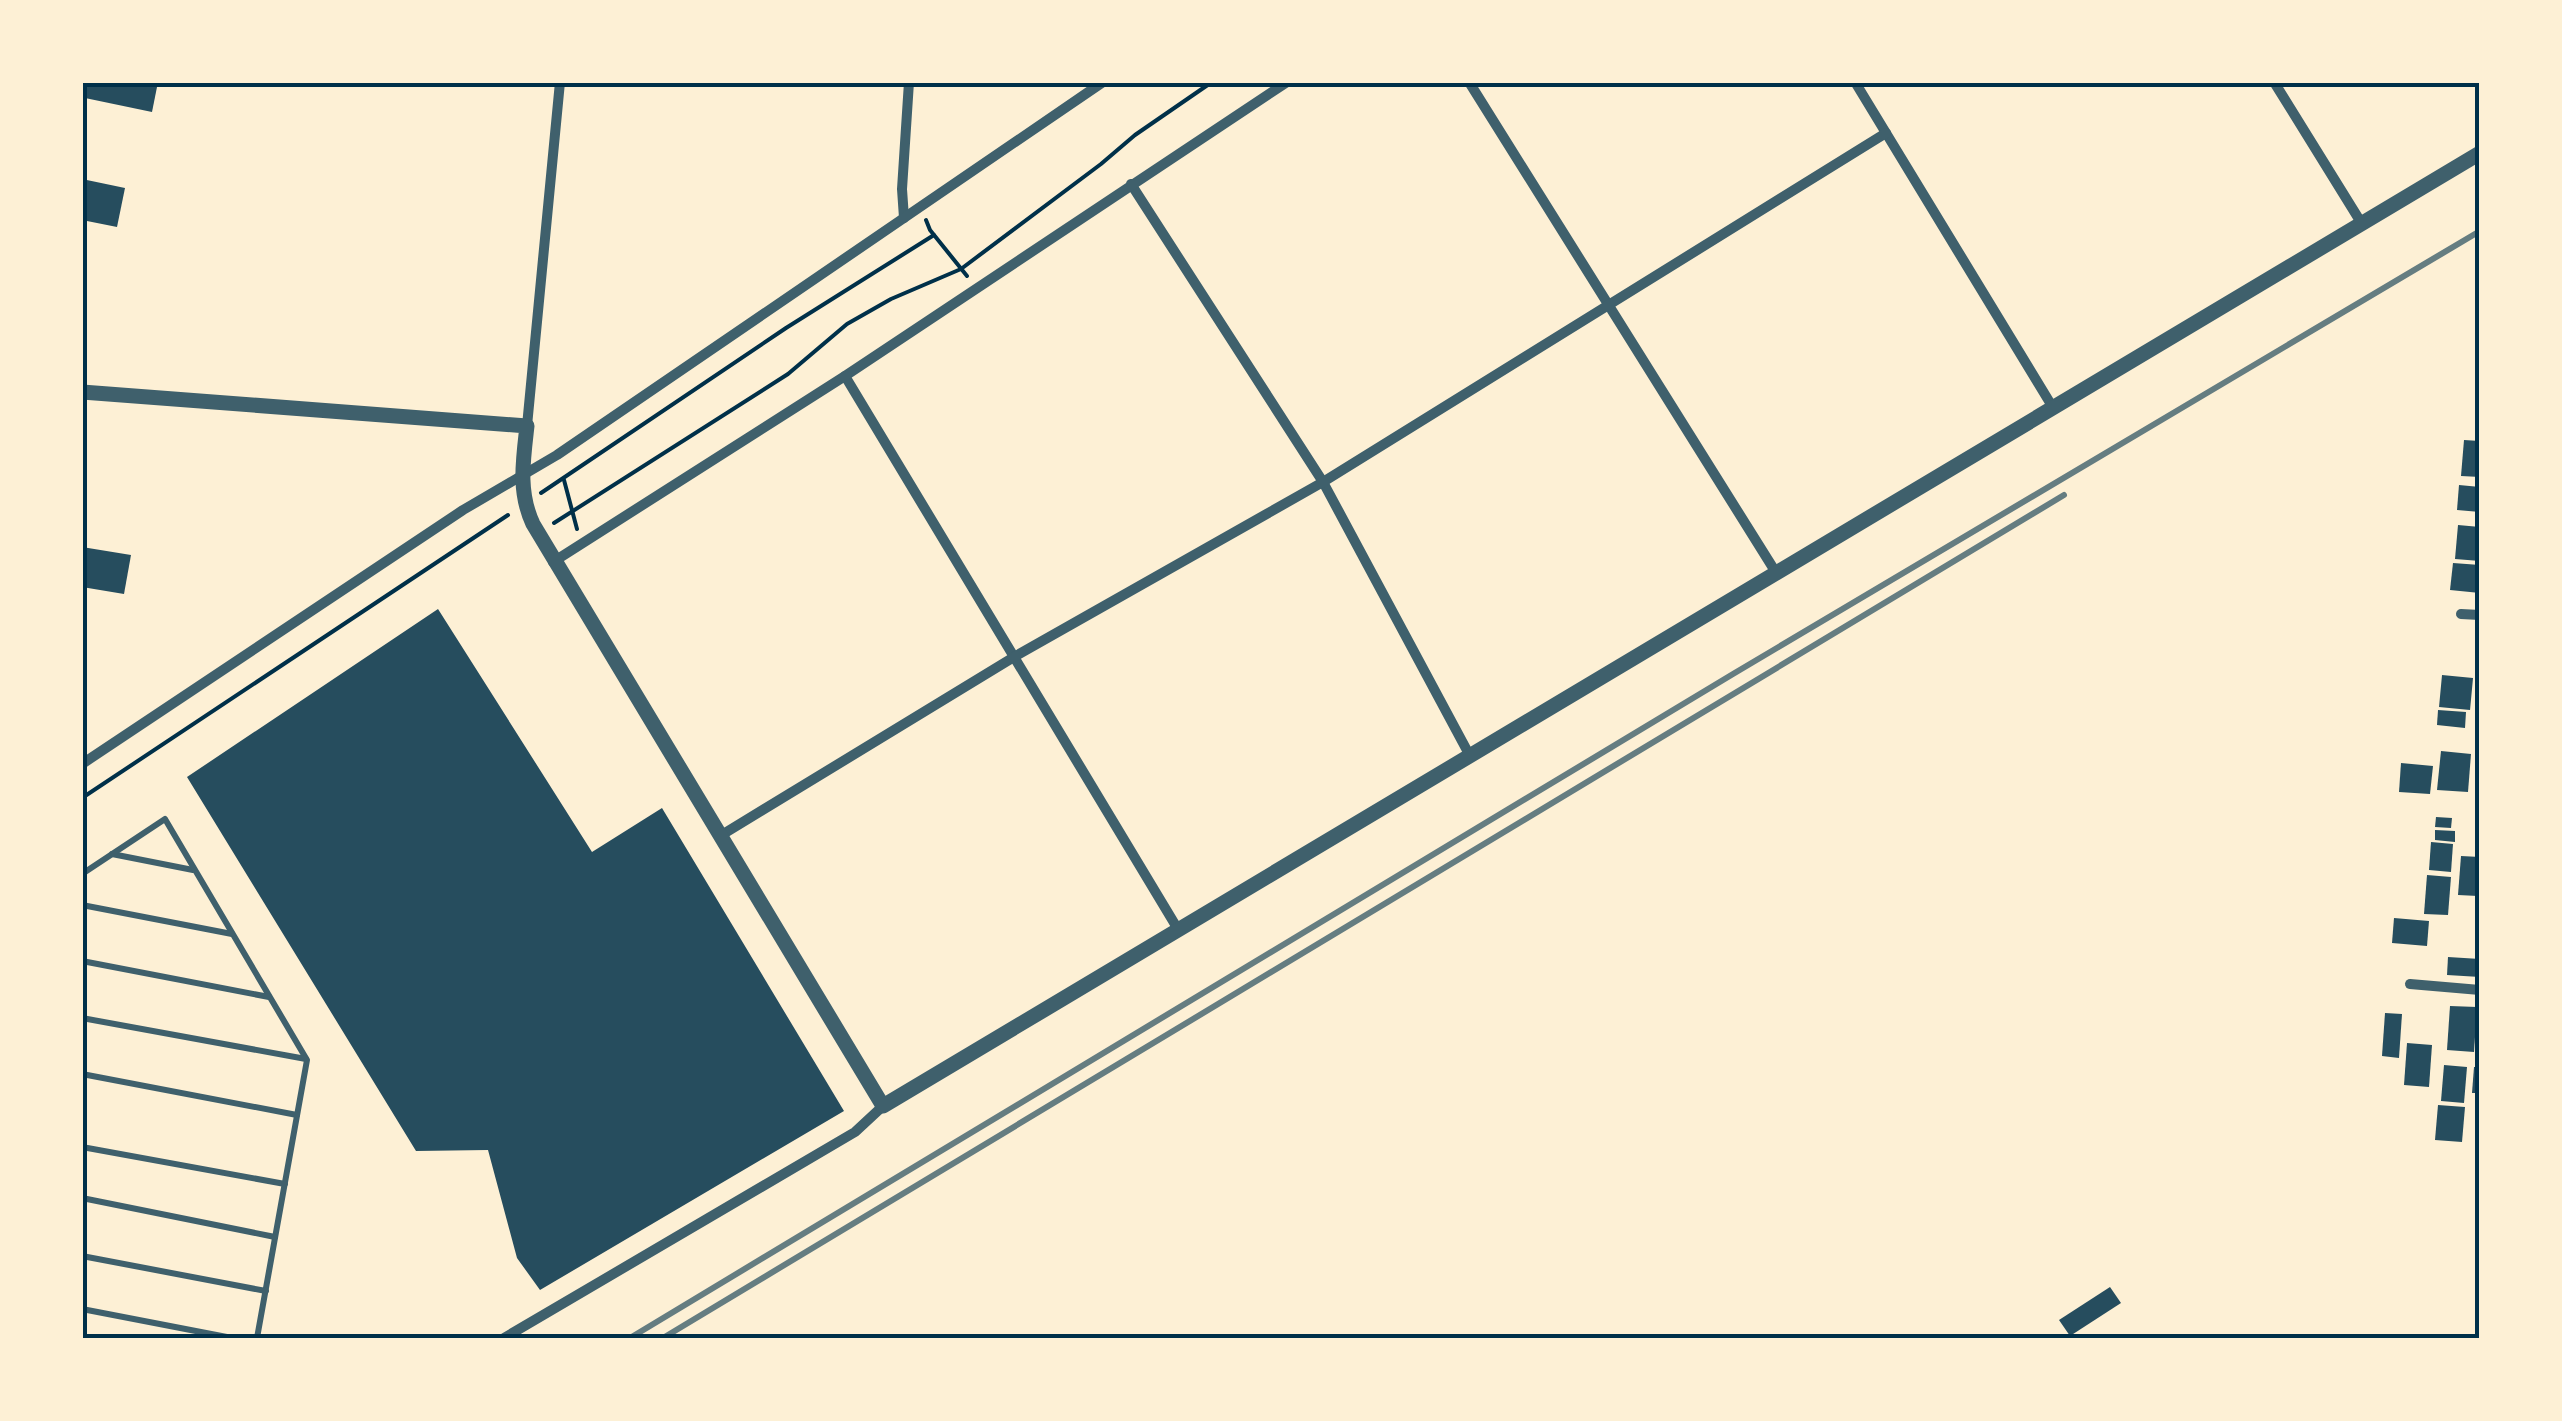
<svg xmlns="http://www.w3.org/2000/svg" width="2562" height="1421" font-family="Roboto,sans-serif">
<rect width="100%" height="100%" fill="#fdf0d5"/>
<!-- building -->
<g fill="#264d5e">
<polygon points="88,82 158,82 152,112 85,98"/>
<polygon points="82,179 125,188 117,227 82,220"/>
<polygon points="2464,440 2480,441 2480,477 2461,476"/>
<polygon points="2459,485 2480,487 2480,512 2457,510"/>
<polygon points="2458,525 2480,527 2480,561 2455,559"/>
<polygon points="82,547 131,555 124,594 82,587"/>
<polygon points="2453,563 2480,565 2480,593 2450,590"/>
<polygon points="438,609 592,852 662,808 844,1111 540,1290 517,1258 488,1150 416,1151 187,777"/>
<polygon points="2442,675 2473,678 2470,710 2439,707"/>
<polygon points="2438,710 2466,712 2465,728 2437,725"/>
<polygon points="2441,751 2471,754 2468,792 2437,790"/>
<polygon points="2401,763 2433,766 2430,794 2399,792"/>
<polygon points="2436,817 2452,818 2451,828 2435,827"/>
<polygon points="2435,830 2455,831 2455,842 2435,840"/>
<polygon points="2431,842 2453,844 2451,872 2429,870"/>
<polygon points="2461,856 2480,857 2478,896 2458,895"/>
<polygon points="2427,875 2451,877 2448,915 2424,914"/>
<polygon points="2394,918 2429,921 2427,946 2392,943"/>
<polygon points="2448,957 2480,959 2480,977 2447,975"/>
<polygon points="2450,1006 2477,1007 2474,1052 2447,1050"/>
<polygon points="2385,1013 2402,1014 2399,1058 2382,1056"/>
<polygon points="2407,1043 2432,1045 2429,1087 2404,1085"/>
<polygon points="2444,1065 2467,1067 2464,1103 2441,1101"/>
<polygon points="2474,1067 2480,1067 2480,1093 2472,1093"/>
<polygon points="2438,1105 2465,1107 2462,1142 2435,1140"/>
<polygon points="2110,1287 2121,1303 2070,1336 2059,1320"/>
</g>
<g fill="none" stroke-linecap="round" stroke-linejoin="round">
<!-- path -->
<g stroke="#003049" stroke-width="4">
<polyline points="926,220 930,230 967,276"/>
<polyline points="564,480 577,529"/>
<polyline points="541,493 786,328 934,235"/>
<polyline points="554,523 788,374 847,324 891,299 961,269 1101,164 1135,135 1212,82"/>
<polyline points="82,798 508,515"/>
</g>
<!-- service -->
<g stroke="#3f606c" stroke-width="6">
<polyline points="112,854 193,870"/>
<polyline points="82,874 165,819 307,1060 257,1338"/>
<polyline points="82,905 232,934"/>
<polyline points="82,961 269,997"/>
<polyline points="82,1018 306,1059"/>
<polyline points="82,1074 297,1115"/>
<polyline points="82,1147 285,1184"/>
<polyline points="82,1198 275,1237"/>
<polyline points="82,1256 266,1291"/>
<polyline points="82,1309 232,1338"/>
</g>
<!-- minor -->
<g stroke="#3f606c" stroke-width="10">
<polyline points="1469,82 1775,571"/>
<polyline points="1855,82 2052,406"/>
<polyline points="2274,82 2362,224"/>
<polyline points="1131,184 1323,482 1470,756"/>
<polyline points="904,218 902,189 909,82"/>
<polyline points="845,376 1179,931"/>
<polyline points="527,426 560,82"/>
<polyline points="553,562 845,376 1287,82"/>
<polyline points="2461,614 2480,615"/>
<polyline points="82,764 463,510 557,455 1103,82"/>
<polyline points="720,836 1014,657 1323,482 1886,133"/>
<polyline points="2410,984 2480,990"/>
<polyline points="504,1338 855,1132 883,1106"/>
</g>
<!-- tertiary -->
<path stroke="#3f606c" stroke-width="15" d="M82,392l445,34c-4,35 -9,66 6,98l350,582 1597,-953"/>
<!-- rail -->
<g stroke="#657d81" stroke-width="6">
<polyline points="630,1338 1733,674 2480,231"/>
<polyline points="663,1338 2064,495"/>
</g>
</g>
<!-- border -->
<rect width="2562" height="1421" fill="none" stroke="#fdf0d5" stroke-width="170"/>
<rect x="85" y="85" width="2392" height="1251" fill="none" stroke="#003049" stroke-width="4"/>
</svg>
